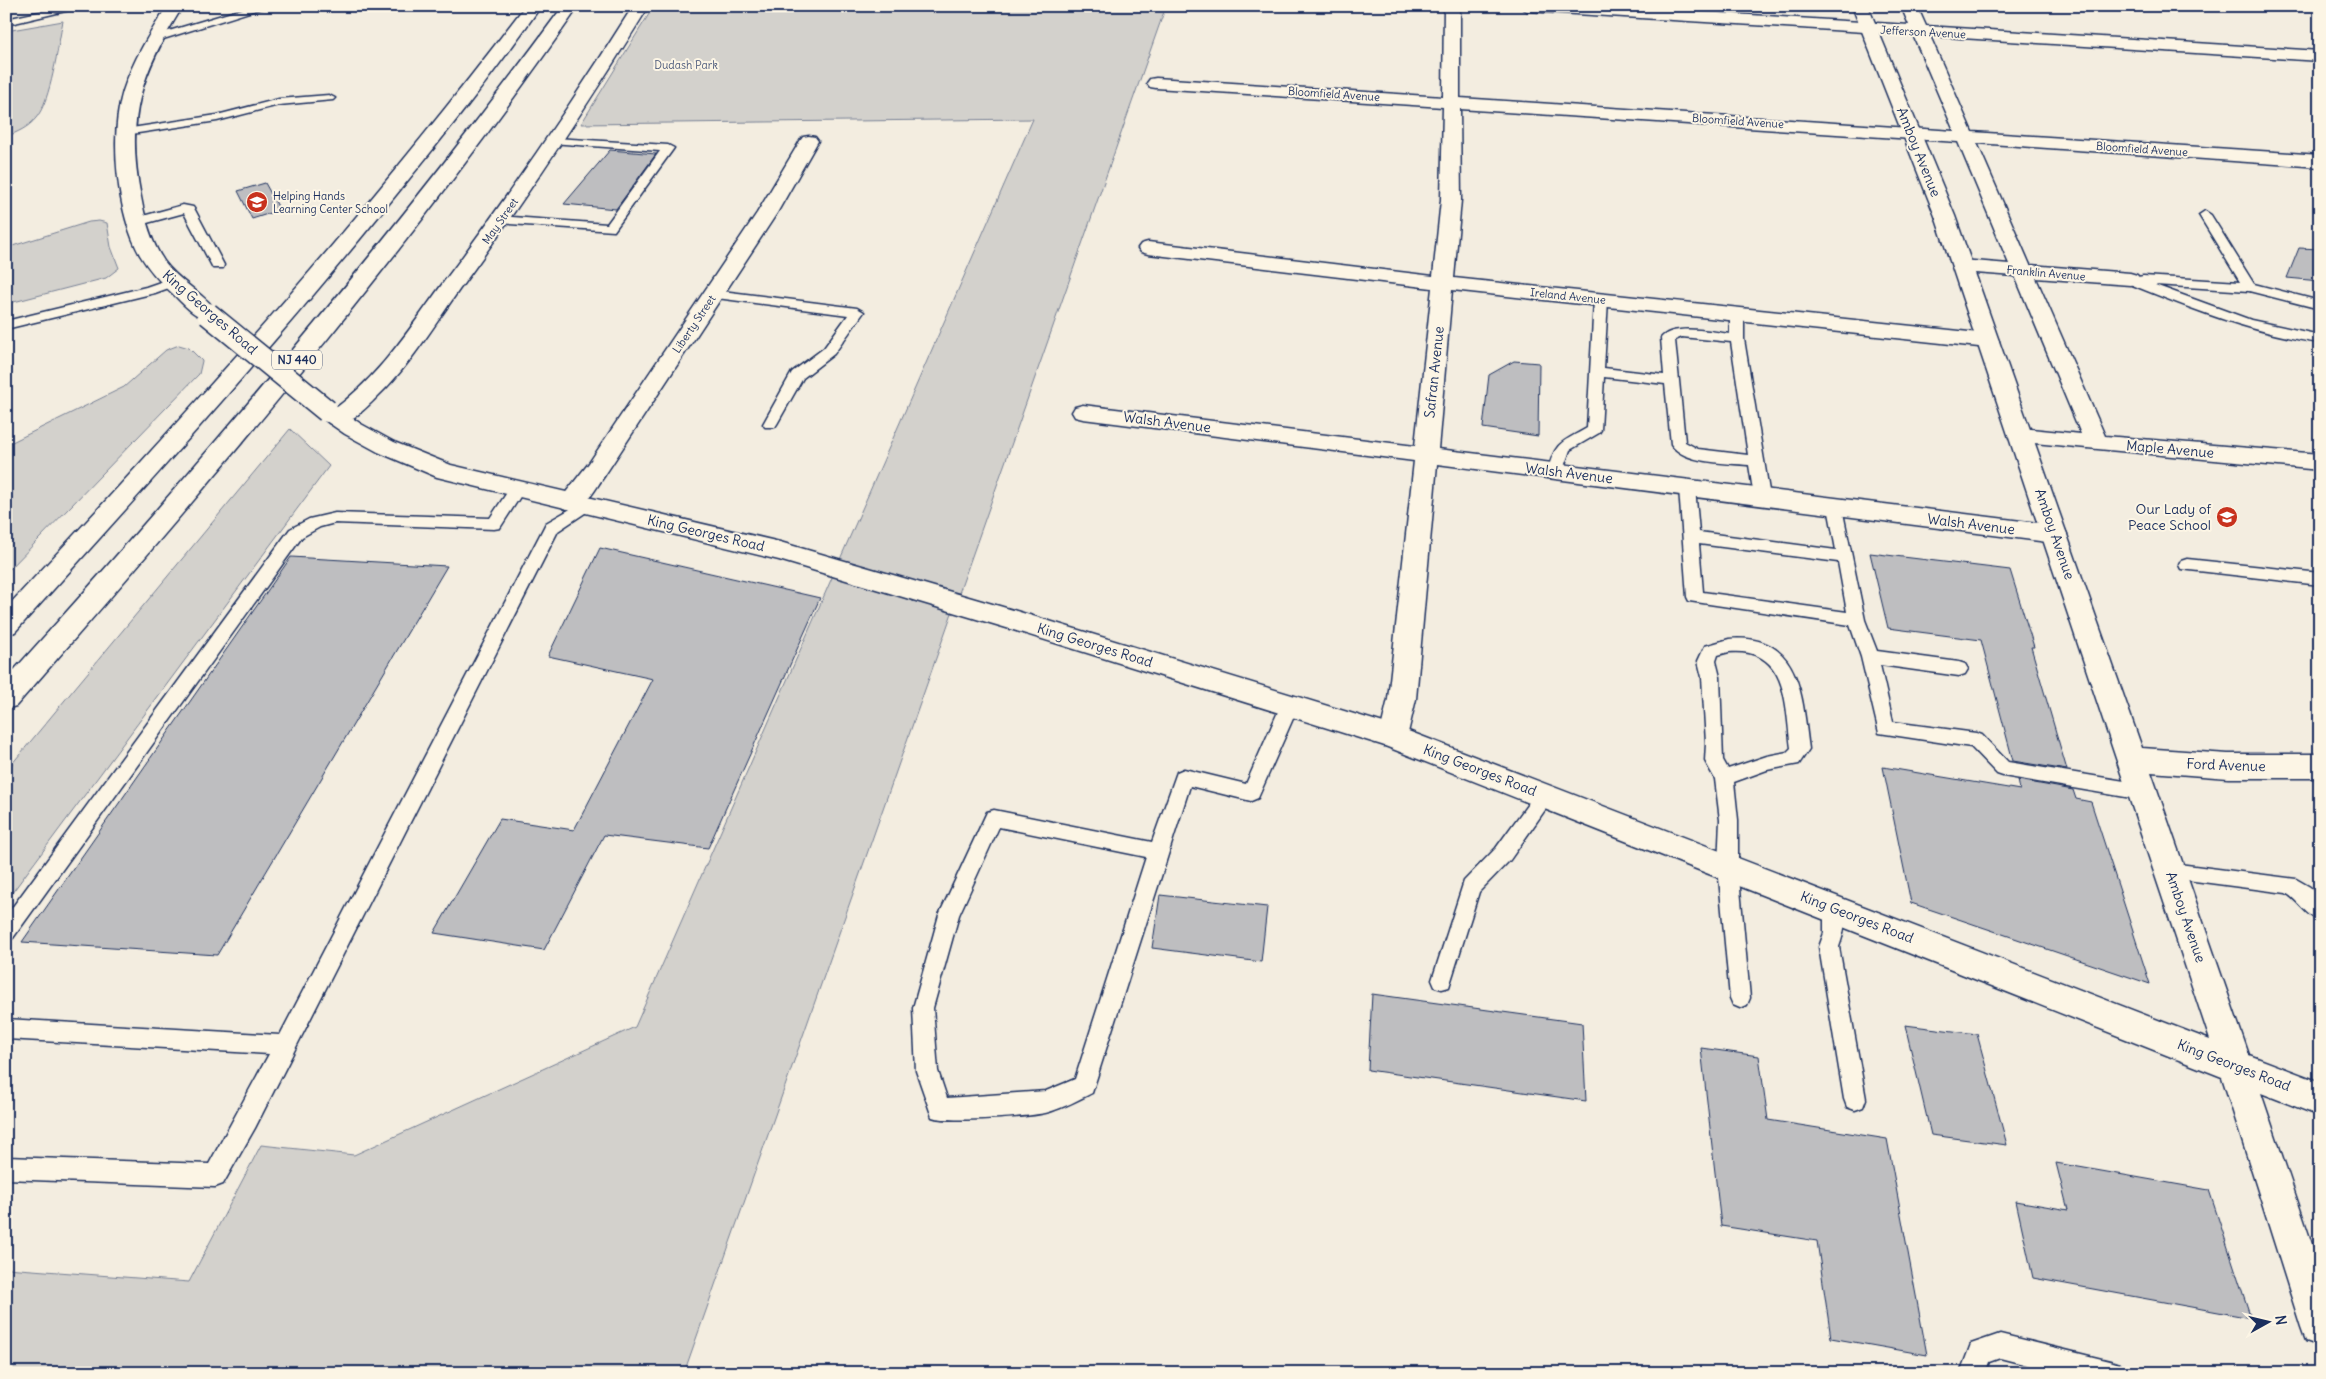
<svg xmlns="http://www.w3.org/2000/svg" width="2326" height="1379" font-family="Delius,sans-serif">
<rect width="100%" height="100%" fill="#f3ede0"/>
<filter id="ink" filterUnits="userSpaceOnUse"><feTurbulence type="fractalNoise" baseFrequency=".02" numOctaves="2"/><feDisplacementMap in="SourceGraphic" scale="10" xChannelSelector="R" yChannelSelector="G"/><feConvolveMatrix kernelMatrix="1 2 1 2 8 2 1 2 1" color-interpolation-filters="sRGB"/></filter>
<g filter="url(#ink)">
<!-- green -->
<g fill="#d3d1cc" stroke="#778095">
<polygon points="654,6 1166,6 684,1373 6,1373 6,1268 189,1282 261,1145 354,1155 635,1027 1033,119 581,124"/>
<path d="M63,21c-5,24 -12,80 -27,97 -8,10 -19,14 -30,19v-106z"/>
<polygon points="99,221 107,223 111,247 119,268 106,278 6,304 6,248 89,222"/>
<polygon points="179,345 189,348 202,361 199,374 6,573 6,445 124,387 166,350"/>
<polygon points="290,429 329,466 6,901 6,771"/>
</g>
<!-- building -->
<g fill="#bebec0" stroke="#1b2f5e">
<polygon points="610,150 656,154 616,209 564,204"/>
<polygon points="265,183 280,210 252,219 238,191"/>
<polygon points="2299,248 2320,249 2320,281 2287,278"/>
<polygon points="1514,361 1539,363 1538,436 1483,428 1489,375"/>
<polygon points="600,548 820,598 708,848 604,835 544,950 434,933 500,819 574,830 653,679 548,656"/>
<polygon points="1870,553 2010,570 2034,647 2031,647 2067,770 2013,761 1981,640 1888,628"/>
<polygon points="291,557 447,566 217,955 22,942"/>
<polygon points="1883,767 2020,790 2018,780 2073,790 2076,799 2091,802 2150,984 1911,903"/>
<polygon points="1160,895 1267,907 1261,962 1152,948"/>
<polygon points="1372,994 1582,1023 1586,1101 1368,1070"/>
<polygon points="1905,1025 1977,1034 2007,1145 1931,1135"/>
<polygon points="1701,1048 1759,1056 1768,1120 1887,1139 1927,1355 1831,1338 1817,1241 1721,1226"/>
<polygon points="2056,1163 2209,1190 2251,1318 2033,1278 2016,1201 2068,1210"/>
</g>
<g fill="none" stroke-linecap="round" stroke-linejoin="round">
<!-- lane casing -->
<g stroke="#1b2f5e" stroke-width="3">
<g id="lane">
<polygon points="66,6 87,6 6,25 6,19"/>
<polygon points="252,6 268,6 157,41 149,41 148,39 149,37"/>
<polygon points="329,95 335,98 333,100 279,105 217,121 125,135 119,132 125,129 217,115 279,99"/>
<polygon points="555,138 668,145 674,148 614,231 496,223 494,220 500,216 607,224 660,151 551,143 549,141 551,139"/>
<polygon points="183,205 193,207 195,210 224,265 223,268 213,268 184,213 136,226 130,222 132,219"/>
<path d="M2205,211l6,4 43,69 66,17v8l-71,-18 -94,-6 96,35 69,15v8c-69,-10 -131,-35 -195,-61l-2,-3 2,-3c7,-1 12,2 18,0l97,6 -41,-67z"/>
<polygon points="172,278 179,282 177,285 155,293 6,329 6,321 146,287"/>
<polygon points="714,290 857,308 864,312 834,354 803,378 777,424 775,427 765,427 763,424 792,372 824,348 848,315 709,297 707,294"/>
<path d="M1601,296l7,4 -4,68 60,7 -3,-37c12,-15 52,-6 69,-4v-21l7,-4 5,1 2,3v26l26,158 -3,4h-10l-3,-4 -5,-32c-21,-2 -66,-1 -78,-21l-6,-60 -61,-7 -3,53 -2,3 -29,17 -9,25h-10l-3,-4c7,-30 15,-29 39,-43l7,-128zM1682,337l49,5 17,113 -50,-6 -13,-7 -10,-102z"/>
<path d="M1687,483l5,1 3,4 4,44 137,18 -8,-43 3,-4h10l24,117 12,31 82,11 6,2 3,5 -3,5 -6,2 -79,-11 13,57 83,11 6,2 26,27 135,22 7,3 2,5 -2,5 -7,3 -140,-24 -6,-2 -26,-27 -92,-14 -18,-76 -11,-32 -161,-24 -2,-4 -8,-109 3,-4zM1699,544l139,18 9,50 -144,-20z"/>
<polygon points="517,484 522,485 525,489 500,528 494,529 335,523 320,527 302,537 13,938 6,941 6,916 290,529 309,519 335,513 490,518 512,485"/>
<polygon points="586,500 591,501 594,505 591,509 558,531 255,1128 223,1184 215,1187 6,1179 6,1157 209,1164 269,1054 6,1039 6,1019 280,1035 544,527 546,523"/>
<polygon points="2187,559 2320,573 2320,585 2181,569 2179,565 2181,561"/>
<path d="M1729,639c72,-6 73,57 80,110l-10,15 -32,6 -33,12 4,38v47l12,131 -3,7 -7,3 -7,-3 -3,-7 -12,-131 2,-47 -5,-41 -10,-18 1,-18 -4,-66 -4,-16 7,-15zM1729,652c60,-5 56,53 62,96l-4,4 -20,4 -39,13 -5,-9 -3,-83 -4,-16 2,-6z"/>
<path d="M1290,698l6,2 3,5 -41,93 -7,3 -61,-15 -98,307c-14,7 -29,15 -43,19 -17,5 -102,11 -117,5l-16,-46 -3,-63 26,-93 48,-103 7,-2 158,32 25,-70 7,-3 62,15 35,-79 3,-5zM999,827l147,30 -71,222 -29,12 -99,7 -9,-27 -5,-63 26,-93z"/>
<polygon points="1545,787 1552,790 1554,795 1552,800 1510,860 1479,892 1449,987 1442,989 1435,987 1432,980 1464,881 1496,848 1538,790"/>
<path d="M2171,863l125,16 14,8 10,11v23c-14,-5 -21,-20 -34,-28l-122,-16 -3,-6 3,-6z"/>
<path d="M1834,899l7,3c7,14 3,31 -2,45l27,152 -3,8 -8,3 -8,-3 -3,-8 -25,-152 5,-14v-25l3,-6z"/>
<polygon points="2000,1334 2110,1361 2119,1364 2122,1373 2058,1373 2000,1358 1989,1362 1985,1373 1960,1373 1971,1344"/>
</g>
</g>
<!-- street casing -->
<g stroke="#1b2f5e" stroke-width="3">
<g id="street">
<path d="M633,6h16c-60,97 -123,192 -190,284 -26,37 -50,77 -83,108 -12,12 -29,30 -47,25l-3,-5 3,-5c50,-35 81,-85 117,-134 66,-88 128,-179 187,-273z"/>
<polygon points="1444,6 1460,6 1460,98 1954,131 1913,35 1527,11 1519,6 1606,6 1909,25 1901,6 1917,6 1926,26 2320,51 2320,61 1930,36 1972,132 2320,155 2320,167 1977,143 2030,265 2130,273 2137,275 2140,279 2137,283 2130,285 2036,278 2105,436 2320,454 2320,470 2013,441 2009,436 2013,431 2021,428 2081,434 2015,276 1962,272 1955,270 1952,266 1955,262 1962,260 2009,264 1958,142 1460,109 1461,200 1454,278 1988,334 1996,336 1999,341 1996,346 1988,348 1452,290 1438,449 2055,525 2064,528 2067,534 2064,540 2055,543 1437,464 1416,699 1407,737 1403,745 1393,748 1383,745 1379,737 1388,699 1414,461 1083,419 1075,417 1072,412 1075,407 1083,405 1415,446 1432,288 1148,254 1141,252 1138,248 1141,244 1148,242 1433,276 1441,200 1443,107 1156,88 1150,87 1147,83 1150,79 1156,78 1443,97"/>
<path d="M809,136l6,1 3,4 -41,72 -172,262c-11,15 -20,39 -42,33l-3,-6 3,-6 26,-33 168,-250 43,-72 3,-4z"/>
</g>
</g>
<!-- secondary casing -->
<g stroke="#1b2f5e" stroke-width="3">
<g id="secondary">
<path d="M167,6h16c-42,67 -58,112 -42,191 4,22 10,45 23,64 15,21 40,32 55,53l-4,4c-17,5 -31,-14 -43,-25 -12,-11 -23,-23 -32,-38 -23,-42 -31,-118 -17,-164 10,-31 27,-58 44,-85z"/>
<polygon points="1852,6 1868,6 1955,216 2142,748 2228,754 2320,754 2320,778 2228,778 2151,772 2249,1055 2320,1082 2320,1116 2261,1093 2320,1268 2320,1346 2306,1341 2301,1327 2222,1077 1385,746 1010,629 779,560 437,477 378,452 345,434 319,416 316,411 319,406 327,404 335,406 361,424 394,442 451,465 780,542 1013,610 1403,729 2210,1040 1935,216"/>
</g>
</g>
<!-- highway casing -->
<g stroke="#1b2f5e" stroke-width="3">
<g id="highway">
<path d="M525,6h16c-49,71 -104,139 -158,205 -118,145 -243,283 -368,421l-9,3v-27c182,-194 358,-390 519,-602z"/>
<path d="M563,6h16c-171,246 -366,475 -563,700l-10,3v-30c196,-216 384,-438 557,-673z"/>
</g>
</g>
<!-- lane -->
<use href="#lane" fill="#fcf5e5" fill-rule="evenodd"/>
<!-- street -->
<use href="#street" fill="#fcf5e5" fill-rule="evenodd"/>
<!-- secondary -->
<use href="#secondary" fill="#fcf5e5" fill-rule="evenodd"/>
<!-- highway -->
<use href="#highway" fill="#fcf5e5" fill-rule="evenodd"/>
<!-- secondary-bridge casing -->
<g stroke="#1b2f5e" stroke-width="25" stroke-linecap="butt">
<polyline id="secondary-bridge" points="208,314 327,411"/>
</g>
<!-- secondary-bridge -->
<use href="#secondary-bridge" stroke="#fcf5e5" stroke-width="22"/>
</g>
</g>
<!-- icons -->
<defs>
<g id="school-disc" transform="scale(1.125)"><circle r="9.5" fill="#c8321e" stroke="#fcf5e5"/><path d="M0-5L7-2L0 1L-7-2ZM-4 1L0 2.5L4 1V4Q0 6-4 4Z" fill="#fff"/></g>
</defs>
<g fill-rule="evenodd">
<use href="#school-disc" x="257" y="202"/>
<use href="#school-disc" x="2227" y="517"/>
</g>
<g text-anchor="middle" stroke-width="4" stroke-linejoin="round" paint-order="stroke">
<!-- far-street labels -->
<g font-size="11" fill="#1b2f5e" stroke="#fcf5e5">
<text transform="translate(1923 32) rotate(3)" y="4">Jefferson Avenue</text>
<text transform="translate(1334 94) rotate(4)" y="4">Bloomfield Avenue</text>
<text transform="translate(1738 121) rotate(4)" y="4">Bloomfield Avenue</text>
<text transform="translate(2142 149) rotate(4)" y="4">Bloomfield Avenue</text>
<text transform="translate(500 221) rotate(-55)" y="4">May Street</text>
<text transform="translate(2046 273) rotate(5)" y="4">Franklin Avenue</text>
<text transform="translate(1568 296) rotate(6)" y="4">Ireland Avenue</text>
<text transform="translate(694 324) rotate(-56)" y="4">Liberty Street</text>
</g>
<!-- far-park labels -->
<g font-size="11" fill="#49587a" stroke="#fcf5e5">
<text x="686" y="69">Dudash Park</text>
</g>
<!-- far-poi labels -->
<g font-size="11" fill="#1b2f5e" stroke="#fcf5e5" text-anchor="start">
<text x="273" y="200">Helping Hands<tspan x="273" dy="13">Learning Center School</tspan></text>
</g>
<!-- shield labels -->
<rect fill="#fcf5e5" stroke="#5e6a86" stroke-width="1" x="272" y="350.5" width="50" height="19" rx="4"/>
<g font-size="12" font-weight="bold" fill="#1b2f5e">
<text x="297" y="364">NJ 440</text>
</g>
<!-- street labels -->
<g font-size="14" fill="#1b2f5e" stroke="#fcf5e5">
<text transform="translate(1919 152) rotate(68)" y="5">Amboy Avenue</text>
<text transform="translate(210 312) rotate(41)" y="5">King Georges Road</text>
<text transform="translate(1434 372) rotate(-84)" y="5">Safran Avenue</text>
<text transform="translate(1167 422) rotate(7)" y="5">Walsh Avenue</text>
<text transform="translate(2170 449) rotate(5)" y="5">Maple Avenue</text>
<text transform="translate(1569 473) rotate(7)" y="5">Walsh Avenue</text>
<text transform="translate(1971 524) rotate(7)" y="5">Walsh Avenue</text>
<text transform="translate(706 533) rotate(13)" y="5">King Georges Road</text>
<text transform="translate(2055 534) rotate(71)" y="5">Amboy Avenue</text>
<text transform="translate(1095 645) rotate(17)" y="5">King Georges Road</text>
<text transform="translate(2226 765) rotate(2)" y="5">Ford Avenue</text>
<text transform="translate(1480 770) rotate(21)" y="5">King Georges Road</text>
<text transform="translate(1857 917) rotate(21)" y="5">King Georges Road</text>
<text transform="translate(2186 917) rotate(71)" y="5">Amboy Avenue</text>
<text transform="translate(2234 1065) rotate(21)" y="5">King Georges Road</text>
</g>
<!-- poi labels -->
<g font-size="14" fill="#1b2f5e" stroke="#fcf5e5" text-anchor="end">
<text x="2211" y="514">Our Lady of<tspan x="2211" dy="16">Peace School</tspan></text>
</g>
</g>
<!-- margin -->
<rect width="2326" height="1379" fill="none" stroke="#fcf5e5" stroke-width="25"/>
<rect x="12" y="12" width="2301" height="1354" fill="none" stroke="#1b2f5e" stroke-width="2" filter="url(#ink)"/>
<!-- north arrow -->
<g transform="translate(2268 1322) rotate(82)" stroke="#fcf5e5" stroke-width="4" paint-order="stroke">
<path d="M0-4L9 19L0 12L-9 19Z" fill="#1b2f5e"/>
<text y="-8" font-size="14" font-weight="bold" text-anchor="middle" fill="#1b2f5e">N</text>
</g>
</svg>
